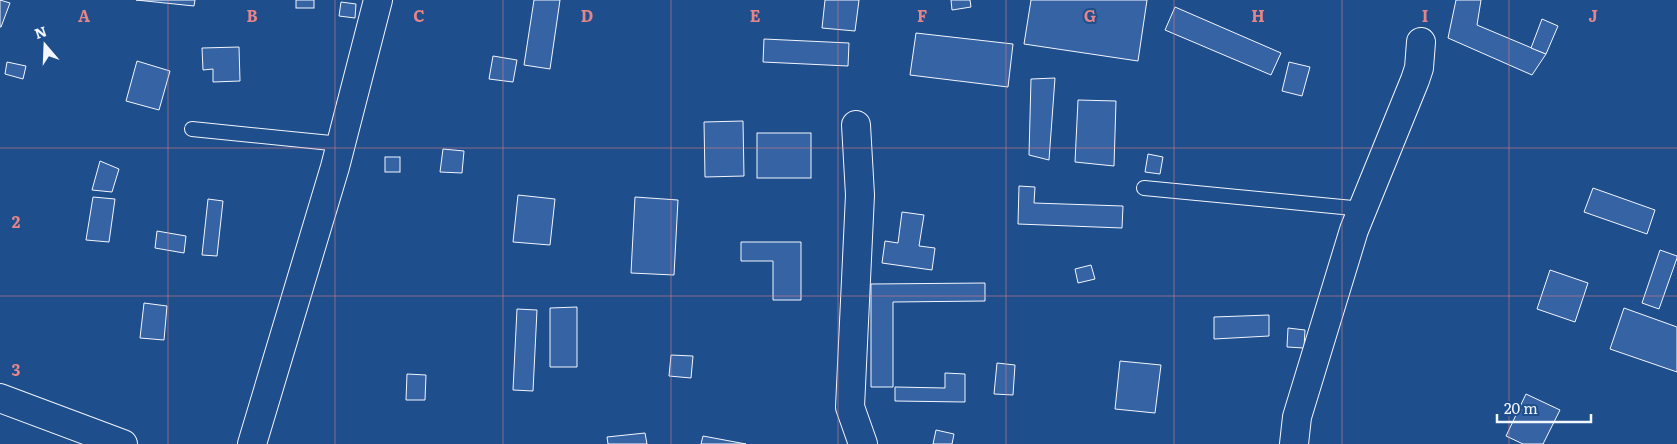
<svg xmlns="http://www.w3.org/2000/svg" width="1677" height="444" font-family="Literata,serif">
<rect width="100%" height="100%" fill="#1f4e8c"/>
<!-- building -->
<g fill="#3563a3" stroke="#f2f6ff">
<polygon points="0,0 10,3 1,27 0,27"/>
<polygon points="136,0 195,0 194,6"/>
<rect x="296" y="0" width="18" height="8"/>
<polygon points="534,0 560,0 550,69 524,65"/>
<polygon points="825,0 859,0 855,31 822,28"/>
<polygon points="951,0 970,0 971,7 952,10"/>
<polygon points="1031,0 1147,0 1138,61 1024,44"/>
<polygon points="1456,0 1481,0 1477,25 1546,54 1532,75 1448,38"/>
<polygon points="341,2 356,4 355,18 339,16"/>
<polygon points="1175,7 1281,53 1271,75 1165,30"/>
<polygon points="1542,19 1558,26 1546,54 1531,48"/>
<polygon points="916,33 1013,44 1008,87 910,75"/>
<polygon points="764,39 849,43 848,66 763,62"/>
<polygon points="239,47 240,81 213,82 213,69 203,70 202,48"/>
<polygon points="493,56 517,60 513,82 489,79"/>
<polygon points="137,61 170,71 159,110 126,101"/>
<polygon points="7,62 26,66 23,79 5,74"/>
<polygon points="1289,62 1310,67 1302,96 1282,91"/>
<polygon points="1055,78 1049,160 1029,155 1031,79"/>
<polygon points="1078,100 1116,101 1114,166 1075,162"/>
<polygon points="743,121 744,176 705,177 704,122"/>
<rect x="757" y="133" width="54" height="45"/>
<polygon points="443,149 464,151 462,173 440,172"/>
<polygon points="1148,154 1163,157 1160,174 1145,172"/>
<rect x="385" y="157" width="15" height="15"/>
<polygon points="100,161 119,169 112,192 92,190"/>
<polygon points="1019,186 1035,187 1034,203 1123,206 1122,228 1018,224"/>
<polygon points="1593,188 1655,210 1647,234 1584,212"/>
<polygon points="518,195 555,199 550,245 513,242"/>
<polygon points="93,197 115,199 109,242 86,240"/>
<polygon points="635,197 678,200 674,275 631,273"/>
<polygon points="208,199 223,201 217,256 202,255"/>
<polygon points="902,212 924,215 919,246 935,248 932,270 882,263 885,241 898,243"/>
<polygon points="157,231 186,236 184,253 155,248"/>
<polygon points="741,242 801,242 801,300 773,300 773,261 741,261"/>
<polygon points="1660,250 1677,256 1677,258 1659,309 1642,303"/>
<polygon points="1091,265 1095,279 1078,283 1075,269"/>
<polygon points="1550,270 1588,283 1575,322 1537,309"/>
<polygon points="985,283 985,301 893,302 893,387 871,387 871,284"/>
<polygon points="144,303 167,306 164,340 140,338"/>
<polygon points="577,307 577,367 550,367 550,308"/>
<polygon points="1624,308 1677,327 1677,372 1610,349"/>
<polygon points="517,309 537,310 533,391 513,390"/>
<polygon points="1269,315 1269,336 1214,339 1214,317"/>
<polygon points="1288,328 1305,330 1304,348 1287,347"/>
<polygon points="671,355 693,356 691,378 669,376"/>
<polygon points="1120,361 1161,365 1155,413 1115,409"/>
<polygon points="997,363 1015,365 1013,395 994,394"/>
<polygon points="945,373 965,374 965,402 895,401 895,387 945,388"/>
<polygon points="407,374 426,375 425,400 406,400"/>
<polygon points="1526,394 1560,410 1543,444 1523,444 1506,436"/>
<polygon points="936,430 954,434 952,444 933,444"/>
<polygon points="645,433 647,444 608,444 607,437"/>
<polygon points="703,436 746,444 701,444"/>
</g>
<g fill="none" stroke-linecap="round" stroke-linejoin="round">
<!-- lane casing -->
<g stroke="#f2f6ff" stroke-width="16">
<g id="lane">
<polyline points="192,129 341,144"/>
<polyline points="1144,188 1363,209"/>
</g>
</g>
<!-- street casing -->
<g stroke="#f2f6ff" stroke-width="30">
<g id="street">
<polyline points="856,125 860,195 850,407 863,444"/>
<polyline points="252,444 335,167 378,0"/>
<polyline points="1294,444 1297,417 1354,230 1415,80 1419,68 1421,42"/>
</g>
</g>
<!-- secondary casing -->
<g stroke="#f2f6ff" stroke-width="30">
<polyline id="secondary" points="0,398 123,444"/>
</g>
<!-- lane -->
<use href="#lane" stroke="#1f4e8c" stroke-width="14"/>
<!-- street -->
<use href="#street" stroke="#1f4e8c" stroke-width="28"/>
<!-- secondary -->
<use href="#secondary" stroke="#1f4e8c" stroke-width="28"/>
</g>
<!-- grid -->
<path fill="none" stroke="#e38589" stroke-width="1" stroke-opacity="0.55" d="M168,0v444M335,0v444M503,0v444M671,0v444M838,0v444M1006,0v444M1174,0v444M1342,0v444M1509,0v444M0,148h1677M0,296h1677"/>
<g font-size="16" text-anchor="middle" font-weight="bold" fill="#e38589" stroke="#1f4e8c" stroke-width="4" stroke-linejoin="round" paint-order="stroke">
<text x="84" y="22">A</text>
<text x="252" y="22">B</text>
<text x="419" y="22">C</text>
<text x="587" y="22">D</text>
<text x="755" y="22">E</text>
<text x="922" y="22">F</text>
<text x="1090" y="22">G</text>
<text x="1258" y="22">H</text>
<text x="1425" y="22">I</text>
<text x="1593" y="22">J</text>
<text x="16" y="228">2</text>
<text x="16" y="376">3</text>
</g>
<!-- north arrow -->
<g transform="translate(45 45) rotate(341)" stroke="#1f4e8c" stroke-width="4" paint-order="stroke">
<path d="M0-4L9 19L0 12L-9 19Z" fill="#f2f6ff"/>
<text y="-8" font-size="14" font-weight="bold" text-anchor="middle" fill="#f2f6ff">N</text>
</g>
<!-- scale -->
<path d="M1497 414v8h94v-8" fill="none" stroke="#f2f6ff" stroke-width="2.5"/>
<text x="1504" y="414" font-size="15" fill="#f2f6ff" stroke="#1f4e8c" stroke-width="4" paint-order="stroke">20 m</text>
</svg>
